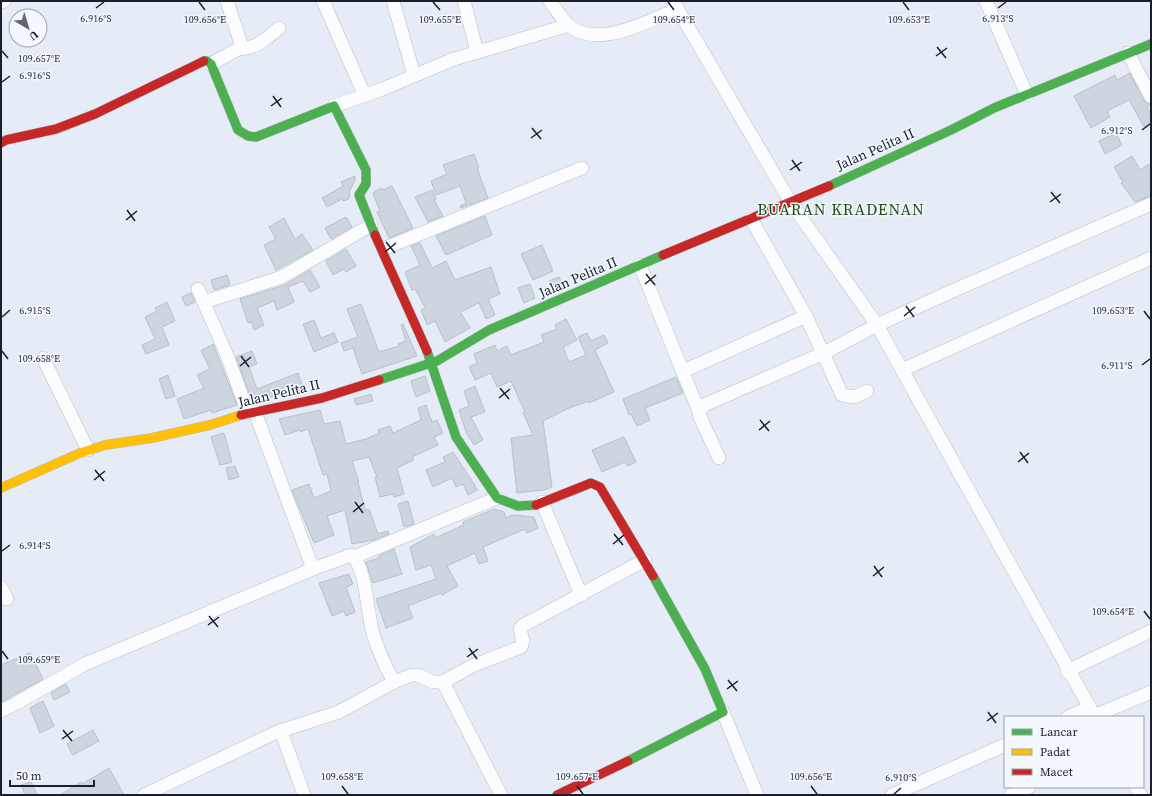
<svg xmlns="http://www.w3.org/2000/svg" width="1152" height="796" font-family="'Source Serif 4',serif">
<rect width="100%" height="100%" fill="#e6ecf7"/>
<!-- building -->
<g fill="#cdd6df" stroke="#b7c1c9">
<polygon points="1130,73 1144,101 1151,105 1147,107 1151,114 1151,123 1144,127 1129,100 1107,111 1110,117 1091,128 1074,96 1115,75 1117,80"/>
<polygon points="1116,133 1122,145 1105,154 1099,141"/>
<polygon points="474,154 479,168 477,168 488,198 461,208 460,206 466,203 460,186 436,195 431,181 447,174 443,165"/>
<polygon points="1132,156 1140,170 1151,163 1151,196 1135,202 1121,183 1123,182 1114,167"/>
<polygon points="355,176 355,181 350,190 349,199 343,201 342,199 327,207 322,198 343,186 341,182"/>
<polygon points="392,186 413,228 389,238 377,212 380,211 373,194 375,191 382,188 383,190"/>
<polygon points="432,190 436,199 434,200 443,216 428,222 415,197"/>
<polygon points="485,216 492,235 446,255 436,236"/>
<polygon points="346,217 352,227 331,239 325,228"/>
<polygon points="284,218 295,239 302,234 313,250 276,270 264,245 276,239 269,227"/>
<polygon points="420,243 432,268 446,261 455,280 491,267 500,294 488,299 495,315 486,319 479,303 460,312 470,328 445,342 435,321 427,325 421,310 425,307 415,289 412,290 405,272 420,265 411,246"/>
<polygon points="542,245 553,271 533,280 521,254"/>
<polygon points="346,249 356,266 346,272 344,269 333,275 326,261"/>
<polygon points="310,270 320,287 310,292 303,281 288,287 294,302 277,310 274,301 257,308 264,325 254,330 252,322 248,323 240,299 285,285"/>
<polygon points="227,275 230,285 214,290 211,280"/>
<polygon points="559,277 563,286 553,290 549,281"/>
<polygon points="530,284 535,298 524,303 518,288"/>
<polygon points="191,293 195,302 186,306 182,297"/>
<polygon points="167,302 175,321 162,327 169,345 146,354 142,345 155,339 145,317 157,311 155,308"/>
<polygon points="361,304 379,352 399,346 398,344 406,341 401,325 403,324 417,356 362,374 353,348 344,351 341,343 358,337 347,309"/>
<polygon points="566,319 577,340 563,347 569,362 586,355 578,337 587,333 591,341 604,335 608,343 595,350 614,392 589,403 589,401 569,408 543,421 552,487 544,490 517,493 511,438 533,435 523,413 525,412 511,381 497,387 491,373 475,380 469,367 477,363 474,354 495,345 497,351 507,346 511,355 544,342 541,335 557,329 555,325"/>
<polygon points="314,320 321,338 334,333 338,342 314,352 303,324"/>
<polygon points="213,344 237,405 212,413 211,410 184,419 177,399 204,388 197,375 210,369 201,351"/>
<polygon points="252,351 257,364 249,367 257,389 298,373 304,390 252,401 236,357"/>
<polygon points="168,375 175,396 166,399 159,379"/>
<polygon points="425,376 430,391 416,397 411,381"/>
<polygon points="676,377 683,393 645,408 650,420 637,426 631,414 629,415 623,399"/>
<polygon points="475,386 485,412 471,417 483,440 474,445 466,432 459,410 469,406 464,391"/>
<polygon points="371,394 373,401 356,405 354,399"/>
<polygon points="426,405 432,422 437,420 443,433 434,437 438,445 412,457 414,460 397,468 404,494 394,497 393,494 380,497 375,477 377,477 369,457 352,461 359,482 358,482 365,510 369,509 378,534 388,531 389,534 374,540 352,544 345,510 327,516 334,535 314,543 292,490 309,484 314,498 331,491 327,474 323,475 308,429 301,432 300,430 285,435 279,419 320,410 324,424 340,421 346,444 366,439 379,433 378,430 390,426 393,433 421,420 418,408"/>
<polygon points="224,433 232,462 220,465 211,437"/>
<polygon points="624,437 636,462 627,466 625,462 602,472 592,450"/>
<polygon points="453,452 474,484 477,490 468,495 463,484 456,487 452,478 433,487 426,470 445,462 443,457"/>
<polygon points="235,466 239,477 229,480 226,468"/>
<polygon points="408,501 414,524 404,527 398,504"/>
<polygon points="494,509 504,512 506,518 512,515 534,517 538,528 527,533 525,529 483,547 488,561 479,564 475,553 447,566 458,586 442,595 441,593 433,596 408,606 413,618 386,628 376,599 436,579 431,565 416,570 410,547 434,534 435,538 464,525 463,522"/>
<polygon points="394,549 402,574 373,583 366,562 379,558 379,556"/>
<polygon points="349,574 353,584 346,587 355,612 346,616 344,611 332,616 319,583"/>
<polygon points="30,653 43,679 1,702 1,665"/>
<polygon points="66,684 70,692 54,700 51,693"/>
<polygon points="43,701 54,726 40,733 30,708"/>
<polygon points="93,730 99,741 73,755 67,744"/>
<polygon points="109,768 124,795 60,795 81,782 82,784"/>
<polygon points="31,782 37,795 25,795 21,785"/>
</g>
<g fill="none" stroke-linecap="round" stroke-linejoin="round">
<!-- street casing -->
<g stroke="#b7bdc7" stroke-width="14">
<g id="street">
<polyline points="323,1 364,94"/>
<polyline points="393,1 414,75"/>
<polyline points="464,1 477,52"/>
<path d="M550,1c6,8 12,19 19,25 31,23 78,-5 109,-17"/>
<polyline points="673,1 791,203 877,325 1095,717"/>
<polyline points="986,1 1027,95"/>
<polyline points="1,2 4,1"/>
<path d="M240,48c13,3 30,-12 39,-20"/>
<polyline points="1128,53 1151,97"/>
<polyline points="211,64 240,48 241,44 227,1"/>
<polyline points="334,106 380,90 454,59 569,25"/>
<polyline points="383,249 582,168"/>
<polyline points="640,265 682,370 688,369 806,316 751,219"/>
<polyline points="198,289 228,358 248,413"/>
<polyline points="204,302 282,277 371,225"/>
<polyline points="806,316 842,395 854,397 867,391"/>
<polyline points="43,358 88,450"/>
<polyline points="682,370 699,411"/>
<polyline points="902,370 1151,258"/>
<polyline points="719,458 700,417 699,411 704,405 824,353 877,325 948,293 1151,204"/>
<polyline points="542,502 581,595"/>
<polyline points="354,557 497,498"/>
<path d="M313,569l38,-14c16,11 16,63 23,82 5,15 12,31 20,45"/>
<polyline points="1,587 7,599"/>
<polyline points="1067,671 1151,631"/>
<polyline points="443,682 474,665 521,647 523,641 520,629 522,626 645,560"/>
<polyline points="1,711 15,704 85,664 313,569 255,412"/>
<polyline points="723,712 757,795"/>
<polyline points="1094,716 1151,692"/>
<polyline points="1068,717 1089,708"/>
<polyline points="281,731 304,795"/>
<polyline points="1136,787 1141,795"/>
<polyline points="144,795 277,732 339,712 394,682 412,675 418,675 433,682 443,682 501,795"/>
<polyline points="892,795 1005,745"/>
<polyline points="1011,795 1029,787"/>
</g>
</g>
<!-- fast casing -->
<g stroke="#b7bdc7" stroke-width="10">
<g id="fast">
<polyline points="204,61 207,61 211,64 238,130 248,136 256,137 334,106 366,170 366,184 359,195 375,235"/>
<polyline points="829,186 951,130 994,108 1151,44"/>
<polyline points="427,351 456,437 497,498 518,506 536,505"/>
<polyline points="379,380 437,361 489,330 663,255"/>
<polyline points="628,761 723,712 705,669 653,576"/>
</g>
</g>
<!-- slow casing -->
<g stroke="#b7bdc7" stroke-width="10">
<polyline id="slow" points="1,488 80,453 105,445 152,438 210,425 241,415"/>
</g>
<!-- jam casing -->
<g stroke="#b7bdc7" stroke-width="10">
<g id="jam">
<polyline points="1,143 6,140 56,129 95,114 204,61"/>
<polyline points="375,235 427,351"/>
<polyline points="663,255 829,186"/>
<polyline points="241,415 322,398 379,380"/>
<polyline points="536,505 591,483 600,487 653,576"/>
<polyline points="557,795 628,761"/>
</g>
</g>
<!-- street -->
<use href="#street" stroke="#fbfcfe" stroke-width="13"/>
<!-- fast -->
<use href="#fast" stroke="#4caf50" stroke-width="9"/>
<!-- slow -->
<use href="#slow" stroke="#ffc107" stroke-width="9"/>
<!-- jam -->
<use href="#jam" stroke="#c62828" stroke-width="9"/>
</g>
<!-- ticks -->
<path fill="none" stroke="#19202b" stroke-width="1.5" d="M199,2l6,8M433,2l7,8M668,2l6,8M903,2l6,8M96,8l8,-6M998,8l8,-6M937,47l9,11M2,51l6,7M936,56l11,-8M2,82l8,-6M273,96l8,11M271,106l11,-8M532,128l9,11M1142,130l8,-6M531,138l11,-8M792,160l8,11M790,170l12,-8M1051,192l9,11M1050,202l11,-8M127,210l8,11M126,220l11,-9M386,242l9,11M385,252l11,-9M646,274l9,11M645,284l11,-9M906,306l8,11M1144,311l6,8M904,316l11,-9M2,317l8,-7M2,351l6,8M241,356l8,11M1142,365l8,-6M240,366l11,-9M500,388l9,11M499,398l11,-9M760,420l9,11M759,430l11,-9M1020,452l8,11M1018,462l11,-9M95,470l9,11M94,480l11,-9M355,502l8,11M353,512l11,-9M614,534l9,11M613,544l11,-9M2,551l8,-6M874,566l8,11M873,576l11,-9M1144,611l6,8M209,616l9,11M208,625l11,-8M469,648l8,11M2,651l6,8M467,657l11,-8M728,680l9,11M727,689l11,-8M988,712l8,11M987,721l11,-8M63,730l9,11M62,739l11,-8M342,786l6,8M577,786l6,8M811,786l6,8M894,794l7,-6"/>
<g text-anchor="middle" stroke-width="3" stroke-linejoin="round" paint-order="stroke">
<!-- street labels -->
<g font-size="14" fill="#19202b" stroke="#f3f7fe">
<text transform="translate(875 149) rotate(-24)" y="5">Jalan Pelita II</text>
<text transform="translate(578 277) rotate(-23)" y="5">Jalan Pelita II</text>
<text transform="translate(279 393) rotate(-13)" y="5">Jalan Pelita II</text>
</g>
<!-- quarter labels -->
<g font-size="16" letter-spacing="1" fill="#21511a" stroke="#f3f7fe">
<text x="841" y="215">BUARAN KRADENAN</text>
</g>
</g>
<g font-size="10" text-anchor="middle" fill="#19202b" stroke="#f3f7fe" stroke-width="3" stroke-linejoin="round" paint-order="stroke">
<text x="96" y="22">6.916°S</text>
<text x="998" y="22">6.913°S</text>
<text x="440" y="23">109.655°E</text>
<text x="909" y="23">109.653°E</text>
<text x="205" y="23">109.656°E</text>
<text x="674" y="23">109.654°E</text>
<text x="39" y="62">109.657°E</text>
<text x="35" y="79">6.916°S</text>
<text x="1117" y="134">6.912°S</text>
<text x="35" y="314">6.915°S</text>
<text x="1113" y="314">109.653°E</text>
<text x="39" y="362">109.658°E</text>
<text x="1117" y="369">6.911°S</text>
<text x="35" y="549">6.914°S</text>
<text x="1113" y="615">109.654°E</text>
<text x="39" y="663">109.659°E</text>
<text x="342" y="780">109.658°E</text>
<text x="577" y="780">109.657°E</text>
<text x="811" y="780">109.656°E</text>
<text x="901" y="781">6.910°S</text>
</g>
<!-- border -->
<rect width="1152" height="796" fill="none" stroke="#19202b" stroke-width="4"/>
<!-- legend -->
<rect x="1004" y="716" width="140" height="72" fill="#f3f7fe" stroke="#9ca1aa"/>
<rect x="1012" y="729" width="20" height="6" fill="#4caf50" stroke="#9ca1aa"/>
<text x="1040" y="736" font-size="12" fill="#19202b">Lancar</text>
<rect x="1012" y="749" width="20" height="6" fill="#ffc107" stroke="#9ca1aa"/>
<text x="1040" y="756" font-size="12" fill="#19202b">Padat</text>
<rect x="1012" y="769" width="20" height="6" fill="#c62828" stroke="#9ca1aa"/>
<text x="1040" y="776" font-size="12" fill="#19202b">Macet</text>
<!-- north arrow -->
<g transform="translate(28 28) rotate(142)"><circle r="19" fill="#f3f7fe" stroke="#9ca1aa"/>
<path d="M0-3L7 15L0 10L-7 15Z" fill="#616772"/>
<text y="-6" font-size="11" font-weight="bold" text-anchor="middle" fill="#19202b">U</text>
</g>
<!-- scale -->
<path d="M10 780v6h84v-6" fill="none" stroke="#19202b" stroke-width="2"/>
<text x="16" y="780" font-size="12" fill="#19202b" stroke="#f3f7fe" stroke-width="3" paint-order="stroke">50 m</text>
</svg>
